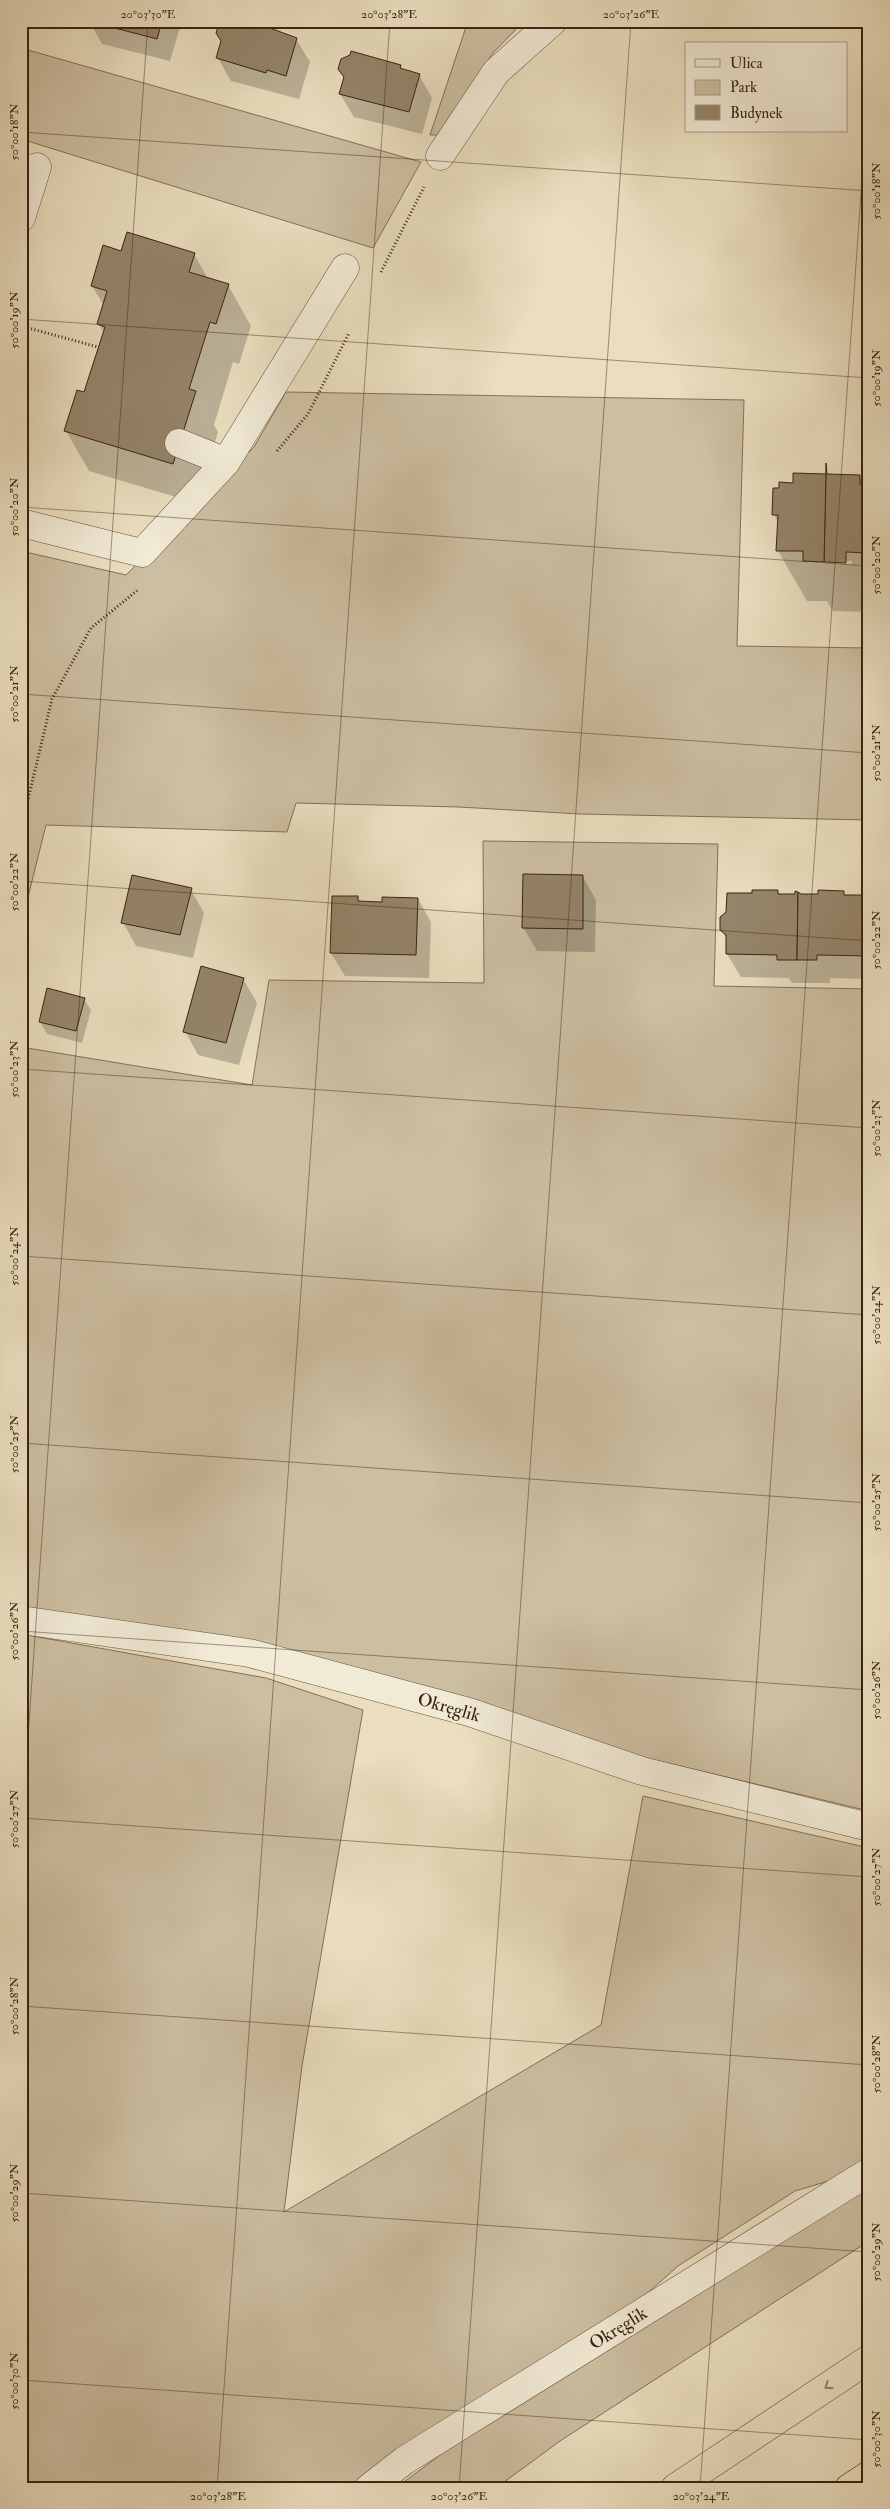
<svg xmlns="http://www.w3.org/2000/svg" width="890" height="2509" font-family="'IM FELL Double Pica',serif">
<rect width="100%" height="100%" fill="#eadebf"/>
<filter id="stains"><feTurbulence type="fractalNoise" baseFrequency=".004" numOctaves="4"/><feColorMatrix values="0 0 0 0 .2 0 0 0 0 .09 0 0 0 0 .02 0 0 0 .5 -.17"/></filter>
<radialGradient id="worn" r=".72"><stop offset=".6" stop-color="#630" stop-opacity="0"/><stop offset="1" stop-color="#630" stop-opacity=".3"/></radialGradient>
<!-- green -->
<g fill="#ccbea1" stroke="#827058">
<polygon points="468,21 524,21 493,53 437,135 430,135"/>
<polygon points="21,48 421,162 373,248 21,139"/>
<polygon points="286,392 744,400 737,646 869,648 869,820 580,814 459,807 296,803 287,832 46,825 21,925 21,551 126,575 254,447"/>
<polygon points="483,841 718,844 714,986 869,989 869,1811 21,1609 21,1047 252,1085 269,980 484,983"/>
<polygon points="21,1634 266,1678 363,1710 302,2066 284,2212 601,2025 643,1796 869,1848 869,2160 842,2177 795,2191 678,2266 641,2299 403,2449 351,2488 296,2488 293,2485 289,2488 21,2488"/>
<polygon points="869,2187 869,2241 560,2441 496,2488 396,2488 444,2452"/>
</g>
<!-- shadow -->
<g fill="#0003" fill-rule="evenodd">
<polygon points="89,21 179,21 181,24 170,61 102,44"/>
<polygon points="296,39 310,62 299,99 231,81 218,58"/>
<polygon points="400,66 402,70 419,75 432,98 422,134 354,117 340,94"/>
<polygon points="122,252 194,254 208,279 228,285 251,326 239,364 233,362 214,425 218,432 196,503 89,471 66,431 85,393 104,333 99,324 104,306 92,286"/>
<path d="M859,476l5,9h5v127l-36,-1 -6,-10h-20l-29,-50 1,-28 -5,-8 6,-26 14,-5zM808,560l44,1v3l-44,-1z"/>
<polygon points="583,877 596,900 595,952 537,951 523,927"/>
<polygon points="191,890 204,913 193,958 136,946 123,922"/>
<polygon points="778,892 780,895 796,895 796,893 819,896 843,892 845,896 869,898 869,979 830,978 830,983 792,983 789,978 741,977 727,954 727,940 722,930"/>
<polygon points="333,897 358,897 361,903 383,903 418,899 431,922 429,978 345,976 331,953"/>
<polygon points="243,979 257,1003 239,1065 198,1055 185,1031"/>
<polygon points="84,999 91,1010 82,1043 47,1034 40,1022"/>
</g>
<!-- building -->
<g fill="#95846a" stroke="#39230e">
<polygon points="88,21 162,21 157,39"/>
<polygon points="223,21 251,21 297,38 286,76 267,70 266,73 216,58 221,41 216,33 219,24"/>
<polygon points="351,51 401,65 400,68 420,74 409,112 339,94 344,77 338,69 341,59 350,55"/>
<polygon points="127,232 195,253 189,272 229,284 216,324 210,322 189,389 196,391 173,464 64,431 77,390 84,392 105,327 97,324 107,291 91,286 103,245 121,251"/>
<polygon points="826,463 827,474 860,475 860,484 869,484 869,553 846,552 846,563 824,562"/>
<polygon points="793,473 826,474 824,562 803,561 803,551 776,551 778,515 772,515 773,488 779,488 779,482 793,483"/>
<polygon points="523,874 583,875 583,929 522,928"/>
<polygon points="132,875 192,888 180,935 121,923"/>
<polygon points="752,890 778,890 778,894 795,894 795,891 798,892 797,960 777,960 777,955 726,954 726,935 720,930 720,917 726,912 727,893 752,893"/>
<polygon points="818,890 844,891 844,895 869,895 868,956 817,955 817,960 797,960 798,892 801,894 818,894"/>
<polygon points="332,896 358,896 358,901 382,902 382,897 418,898 416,955 330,953"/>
<polygon points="201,966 244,978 226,1043 183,1032"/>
<polygon points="47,988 85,998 76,1031 39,1022"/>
</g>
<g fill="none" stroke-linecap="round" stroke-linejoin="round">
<!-- minor casing -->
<g stroke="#65523a" stroke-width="29">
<g id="minor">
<polyline points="440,156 496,72 553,21"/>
<polyline points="21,218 37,167"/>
<polyline points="179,443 226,462"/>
<polyline points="21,523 142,553 226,462 345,268"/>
<polyline points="21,1620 249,1653 469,1712 642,1771 869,1827"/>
<polyline points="369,2488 405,2460 869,2172"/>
</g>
</g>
<!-- motorway casing -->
<g stroke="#39230e" stroke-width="29">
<g id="motorway">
<polyline points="675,2488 869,2359"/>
<polyline points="849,2488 869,2475"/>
</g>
</g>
<!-- path -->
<g stroke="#39230e" stroke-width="3" stroke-dasharray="1 2.5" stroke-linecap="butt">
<polyline points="381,272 424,187"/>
<polyline points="21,326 98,347"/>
<polyline points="277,451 308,414 349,333"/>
<polyline points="21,829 52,699 91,628 139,589"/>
</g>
<!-- minor -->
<use href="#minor" stroke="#f1ead5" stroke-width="28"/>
<!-- motorway -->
<use href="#motorway" stroke="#eadebf" stroke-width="28"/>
</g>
<!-- one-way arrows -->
<defs><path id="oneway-chevron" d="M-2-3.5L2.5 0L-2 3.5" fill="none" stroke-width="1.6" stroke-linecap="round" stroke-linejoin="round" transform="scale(1.25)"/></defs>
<use stroke="#928066" href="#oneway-chevron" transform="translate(828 2386) rotate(146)"/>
<!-- ticks -->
<path fill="none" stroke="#39230e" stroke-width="1" stroke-opacity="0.45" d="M21,132l848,59M21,319l848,59M21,507l848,59M21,694l848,59M21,881l848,60M21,1069l848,59M21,1256l848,59M21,1443l848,60M21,1631l848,59M21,1818l848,59M21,1837l127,-1816M21,2006l848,59M21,2193l848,59M21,2380l848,60M217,2488l173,-2467M459,2488l172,-2467M700,2488l169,-2409"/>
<g text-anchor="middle" stroke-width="5" stroke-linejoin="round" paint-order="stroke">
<!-- street labels -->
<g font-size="18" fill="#39230e" stroke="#f1ead5">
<text transform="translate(449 1707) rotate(16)" y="6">Okręglik</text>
<text transform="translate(618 2328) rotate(-32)" y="6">Okręglik</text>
</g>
</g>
<!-- margin -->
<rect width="890" height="2509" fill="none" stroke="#eadebf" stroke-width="55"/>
<!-- legend -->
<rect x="685" y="42" width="162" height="90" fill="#f1ead5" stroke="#a79a85"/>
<rect x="695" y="59" width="25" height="8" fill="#f1ead5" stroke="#a79a85"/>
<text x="730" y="68" font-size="15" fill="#39230e">Ulica</text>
<rect x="695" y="80" width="25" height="15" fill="#ccbea1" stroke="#a79a85"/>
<text x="730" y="92" font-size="15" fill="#39230e">Park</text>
<rect x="695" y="105" width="25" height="15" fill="#95846a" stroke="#a79a85"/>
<text x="730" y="118" font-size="15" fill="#39230e">Budynek</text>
<rect x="28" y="28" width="834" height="2454" fill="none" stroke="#39230e" stroke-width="2"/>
<g font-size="12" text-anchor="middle" fill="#39230e">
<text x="148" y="18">20°03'30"E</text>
<text x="389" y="18">20°03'28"E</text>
<text x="631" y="18">20°03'26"E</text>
<text transform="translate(14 132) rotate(-90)" y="4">50°00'18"N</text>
<text transform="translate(876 191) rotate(-90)" y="4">50°00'18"N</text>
<text transform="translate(14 320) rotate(-90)" y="4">50°00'19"N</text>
<text transform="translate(876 378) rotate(-90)" y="4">50°00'19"N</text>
<text transform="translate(14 507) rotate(-90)" y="4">50°00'20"N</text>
<text transform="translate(876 565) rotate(-90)" y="4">50°00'20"N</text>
<text transform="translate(14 694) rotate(-90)" y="4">50°00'21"N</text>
<text transform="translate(876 753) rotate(-90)" y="4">50°00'21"N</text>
<text transform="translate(14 882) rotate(-90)" y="4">50°00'22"N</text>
<text transform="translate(876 940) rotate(-90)" y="4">50°00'22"N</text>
<text transform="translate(14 1069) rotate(-90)" y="4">50°00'23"N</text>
<text transform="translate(876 1128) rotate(-90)" y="4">50°00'23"N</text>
<text transform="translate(14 1256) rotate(-90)" y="4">50°00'24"N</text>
<text transform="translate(876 1315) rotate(-90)" y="4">50°00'24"N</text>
<text transform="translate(14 1444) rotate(-90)" y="4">50°00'25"N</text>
<text transform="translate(876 1502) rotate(-90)" y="4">50°00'25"N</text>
<text transform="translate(14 1631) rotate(-90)" y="4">50°00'26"N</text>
<text transform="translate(876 1690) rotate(-90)" y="4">50°00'26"N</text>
<text transform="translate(14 1819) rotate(-90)" y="4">50°00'27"N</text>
<text transform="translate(876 1877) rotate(-90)" y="4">50°00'27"N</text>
<text transform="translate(14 2006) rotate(-90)" y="4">50°00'28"N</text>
<text transform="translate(876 2064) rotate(-90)" y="4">50°00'28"N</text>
<text transform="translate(14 2193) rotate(-90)" y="4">50°00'29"N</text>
<text transform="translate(876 2252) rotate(-90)" y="4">50°00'29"N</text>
<text transform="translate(14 2381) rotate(-90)" y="4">50°00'30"N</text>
<text transform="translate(876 2439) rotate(-90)" y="4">50°00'30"N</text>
<text x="218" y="2500">20°03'28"E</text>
<text x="459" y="2500">20°03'26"E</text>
<text x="701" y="2500">20°03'24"E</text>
</g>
<rect width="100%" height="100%" filter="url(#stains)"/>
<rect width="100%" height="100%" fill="url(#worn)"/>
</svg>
